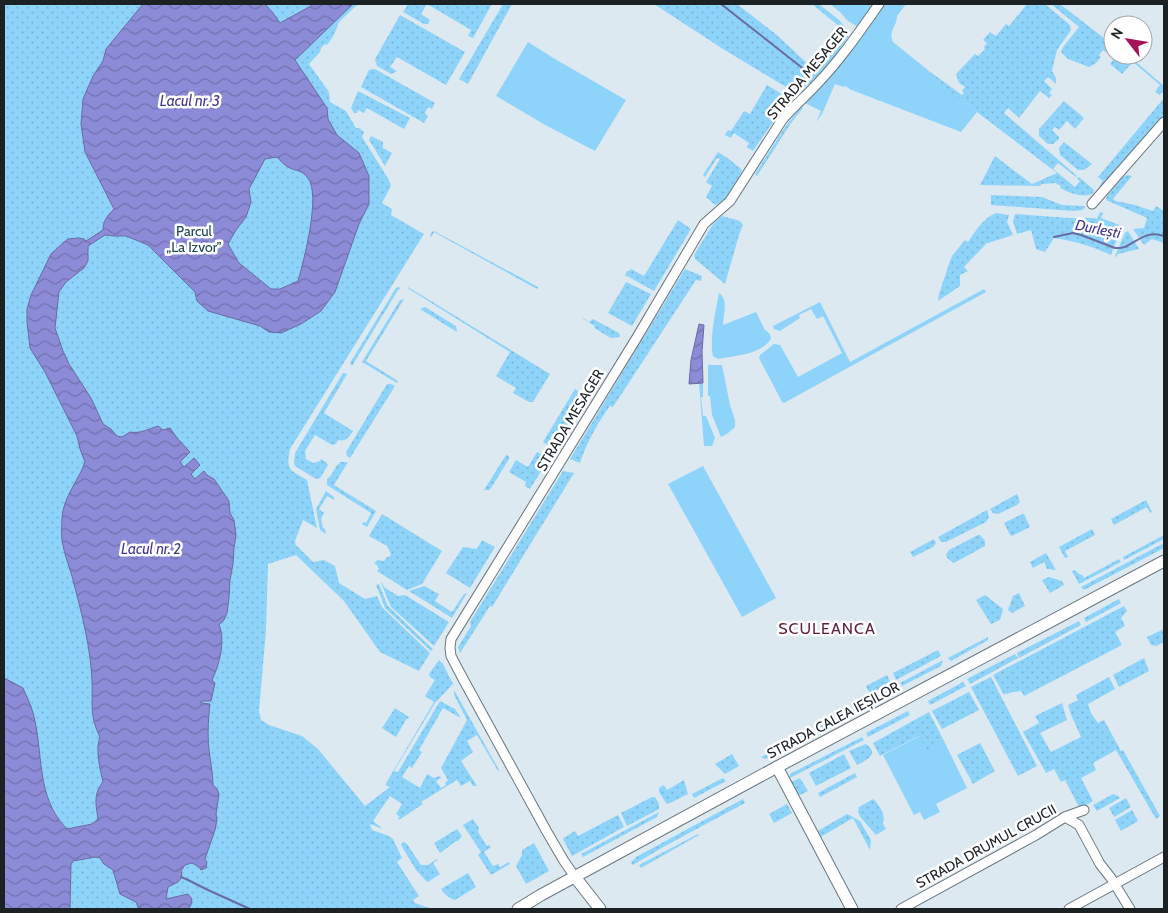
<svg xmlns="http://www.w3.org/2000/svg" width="1168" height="913" font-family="Cabin,sans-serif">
<defs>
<pattern id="park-dots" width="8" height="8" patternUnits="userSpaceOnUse" patternTransform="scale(1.25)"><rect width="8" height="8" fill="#8ed4fa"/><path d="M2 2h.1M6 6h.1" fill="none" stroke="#7ab6d6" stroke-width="1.8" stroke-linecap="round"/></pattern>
<pattern id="water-waves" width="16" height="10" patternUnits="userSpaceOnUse" patternTransform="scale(1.25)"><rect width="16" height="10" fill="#8c8bd7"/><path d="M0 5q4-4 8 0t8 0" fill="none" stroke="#7271ae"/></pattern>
</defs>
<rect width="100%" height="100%" fill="#dce9f1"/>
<!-- grass -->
<g fill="#8ed4fa">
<polygon points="830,4 874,4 858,27 848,21 840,12"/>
<path d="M884,4h22l-9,12c0,11 -9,14 -4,26l36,29 -1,3 49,38 -16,20 -112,-43v-1l-4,-2 -1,1 -9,-3 -13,30 -6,8 5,-11 -16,-8 55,-65z"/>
<polygon points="528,42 555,59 626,100 595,151 547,126 496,96"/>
<polygon points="984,289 986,292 784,403 782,402 759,358 760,355 774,344 780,345 798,377 842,353 823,316 817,319 811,309 799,315 800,318 780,331 774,329 773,326 820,302 850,362"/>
<path d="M719,293c10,7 4,21 4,32l33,-13 9,18c4,2 6,5 6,9 -11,16 -35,16 -53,20l-5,-3c-4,-16 3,-47 6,-63z"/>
<polygon points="708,365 722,365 730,405 735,420 735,427 727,434 721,437 712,415 710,396 708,396"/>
<polygon points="699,383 703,383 703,397 701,397 703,416 706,416 715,438 712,446 704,446"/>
<polygon points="703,466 776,598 742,617 668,484"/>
<polygon points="920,736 927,749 944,741 967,788 936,804 940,812 924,820 920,812 914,815 883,755"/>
</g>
<!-- park -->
<g fill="url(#park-dots)">
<path d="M4,4h354l-19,18 -5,13 -7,10 -2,-1 -4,4 -1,4 -11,12 20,28 1,10 16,9 10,17h3l5,4 -2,5 27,43 2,6 -9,17 10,6 -1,6 33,19 -134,215c-4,22 -1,20 17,31l10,48 -14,-8 -8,21 1,5h1l16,16 11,-2 11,6 4,17 26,16 12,-3 5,11 48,46 -11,18 -39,-19 -36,-51 -48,-46 -28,9 -2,66 -7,81 2,9 8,5 33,11 16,13 47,57 25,-19 -5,-2 49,-83 -9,-6 10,-16 -5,-3 -1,-3 10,-14 4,4 10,20 -18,19 -41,68 4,1 42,-71 15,8 6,9 -18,-10 -24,42 3,2 -10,16 -3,-2 -7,11 18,11 7,-14 7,4 6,-2 1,2 -5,3 5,7 5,-3 -1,-2 3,-3 -7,-12 26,-48 -13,-25v-5l45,80 -1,1 -21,-36 -10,6 6,11 -12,9 16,25h-4l-3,-5 -9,5 -4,-6 -36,22 2,2 -24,16 -1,-2 2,-1 -4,-3 6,-10 -12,-8 -17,25 10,8 -13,-5 2,6 17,6 4,3 9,19 -5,4 22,34 -6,4 2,3 17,6h-428z"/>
<polygon points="408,4 492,4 473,38 468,36 471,30 427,4 421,14 430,20 428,24 424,24 403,12"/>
<polygon points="503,4 512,4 468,84 459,79"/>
<polygon points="654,4 737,4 777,35 811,67 845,31 812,4 819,4 839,20 848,31 848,37 821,75 813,83 808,84 799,91 791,90 723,49"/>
<path d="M1027,4h18l25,21 1,5 -14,20 -5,21 4,7v6l-8,-7 -4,4 8,8 -3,4 3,2 -3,3 -9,-7 -21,27 -11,-10 -4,5 73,63 -1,1 -18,-14 -5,6 22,18 5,-6 -3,-2 2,-2 15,13 -1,3c-10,6 -23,0 -33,-5l1,-2 -6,-3 -13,1 -2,2 -60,-1 15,-29 37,28 25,-11 -130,-99 2,-3 33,24 2,-2 -2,-2 3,-4 -6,-4 -3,-9 19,-20 3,2 7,-7 -1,-2 3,-4 -4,-3 7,-8 6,4 10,-12 3,2z"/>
<polygon points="1051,4 1060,4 1113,45 1113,52 1110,49 1107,53 1103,50 1099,55 1101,57 1095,64 1089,67 1068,59 1061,52 1063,47 1079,27"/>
<polygon points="400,15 465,52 446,85 397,57 390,67 397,71 391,74 377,66 375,59"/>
<polygon points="1117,55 1128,55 1164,86 1164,94 1162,92 1160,95 1155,92 1160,85 1133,62 1122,74 1110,64"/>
<polygon points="373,69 375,69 435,103 432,109 428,107 425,113 428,116 424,123 361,87 369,70"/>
<polygon points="767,85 790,99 773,122 753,151 747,147 749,143 734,133 731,138 725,135 728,130 731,131 744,111 750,114"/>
<polygon points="358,91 410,118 404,129 367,108 364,113 358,110 357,113 354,113 351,108"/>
<polygon points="1164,98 1164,117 1105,184 1101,187 1099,186 1103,181 1098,177"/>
<polygon points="1064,101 1084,118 1075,129 1067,121 1059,130 1055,127 1052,130 1059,137 1059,139 1053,144 1048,144 1039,136 1039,129"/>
<polygon points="801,107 803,108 791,123 757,176 755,174 785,127"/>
<polygon points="371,136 383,142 383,148 392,153 385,166 369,140"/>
<polygon points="1064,142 1092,164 1084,170 1078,170 1060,155 1059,148"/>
<polygon points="718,152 729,159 742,170 741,173 725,200 721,203 715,205 706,197 712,186 706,182 720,159 717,158 705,177 703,175"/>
<polygon points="1127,175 1132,176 1113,199 1116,201 1135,205 1153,211 1156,206 1164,211 1164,243 1152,239 1144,245 1133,229 1144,228 1147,218 1106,200 1107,196 1122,177"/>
<polygon points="991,195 1042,197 1062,205 1085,206 1085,208 1082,210 1073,211 991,205"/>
<path d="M1100,212l3,1 -2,5 21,8 -11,29c-20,-9 -36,-14 -57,-17l-9,14 -9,-3 -5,-19 -14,4 -4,-12 2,-8 54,4h25l3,1z"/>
<path d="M996,213l13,2 -2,7 6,13 -28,9v1l-21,22 4,4 -8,4v11l-22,15 1,-7 11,-33 2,-5 13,-16 3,2c8,-11 15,-24 28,-29z"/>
<polygon points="722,216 740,221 743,225 739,235 725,284 695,259 694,255 713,224"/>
<polygon points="678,220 691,229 654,291 627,276 625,276 627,271 629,271 631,269 644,276"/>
<polygon points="434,231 538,287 537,289 434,232 431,237 430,235 432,232"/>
<polygon points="1128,231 1139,249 1118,254 1116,257 1115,256 1125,233"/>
<path d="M685,269l17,7 -1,5 -5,-1 -83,127 -3,-1c-12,16 -24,38 -30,57l-10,-4z"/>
<polygon points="626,282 651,294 632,326 608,313"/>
<polygon points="399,287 400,289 398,290 352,366 350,363 396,288"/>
<polygon points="408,287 550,374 533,402 529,402 513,393 516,388 496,376 510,352 409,289"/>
<polygon points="404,299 366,361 398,381 397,383 362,362 400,300"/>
<polygon points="425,307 454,325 456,326 457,332 420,309"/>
<polygon points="583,318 589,322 593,319 619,333 620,337 611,338 594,328 595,326 583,319"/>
<path d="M343,373l4,1 -23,39 29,18c-4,6 -7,11 -15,9l-2,4 -4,1 -17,-10 -10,16 1,8 7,4 7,-2 1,-2 5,3 2,3 -8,13 -4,1 -21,-13 -1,-3 1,-10z"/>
<polygon points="387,384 391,384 395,386 350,458 347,456 346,452"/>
<polygon points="575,389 587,396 555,449 543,442"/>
<polygon points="537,452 549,458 530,489 525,486 526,482 509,472 516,460 528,467"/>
<polygon points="506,455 509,456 509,459 491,488 489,490 484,490"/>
<path d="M341,462h7l-14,23 42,26 -9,16 -5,-3 2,-2 2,1 5,-10 -44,-28v-6c7,-4 7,-14 14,-17z"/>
<polygon points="563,471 574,473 492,607 490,606 460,653 458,647 471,626 470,622"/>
<polygon points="326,491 334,497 334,500 327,496 319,509 324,513 321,519 323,528 325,529 326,534 320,530 316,509"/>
<polygon points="1017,494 1020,502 1017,505 998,514 993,513 990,509"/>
<polygon points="1146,500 1152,512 1150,513 1147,507 1114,525 1111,519"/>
<polygon points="987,510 989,517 986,522 946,542 941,542 938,537"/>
<polygon points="382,514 442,551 422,584 407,590 377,571 379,569 377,565 374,564 377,560 384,561 387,557 389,557 391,554 387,546 369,536"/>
<polygon points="1022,514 1024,514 1030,527 1012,536 1010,535 1004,523"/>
<polygon points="1092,529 1095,535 1065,551 1068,557 1065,558 1059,547"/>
<polygon points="978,535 980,535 985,541 985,546 954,563 948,559 946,555 949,550"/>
<polygon points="1164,535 1164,539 1124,560 1123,557"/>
<polygon points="934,539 936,543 933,547 913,557 910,552"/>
<polygon points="482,540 495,547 470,588 446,573 463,547 477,549"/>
<polygon points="1164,543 1164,548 1084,590 1081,587"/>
<polygon points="1046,553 1056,570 1047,569 1044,562 1033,568 1030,562"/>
<polygon points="1119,559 1121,562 1079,584 1072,571 1075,570 1079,574 1082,575 1084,578"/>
<polygon points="1049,577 1062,581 1064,585 1050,593 1042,580"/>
<polygon points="381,583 382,583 384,587 398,596 405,595 449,622 434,646 391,607"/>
<polygon points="379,584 388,606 433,649 431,651 385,608 376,585"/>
<polygon points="424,586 439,594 435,601 452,612 464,594 467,593 452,618 409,591"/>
<polygon points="1019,593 1025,606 1012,613 1008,610 1013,596"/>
<polygon points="985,595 1003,609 1000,620 991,624 976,600"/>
<polygon points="1119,599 1121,603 1086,622 1084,618"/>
<polygon points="1124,606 1127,611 1121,618 1125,626 1115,632 1122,645 1024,696 1021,691 1013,692 1007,694 1006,693 1004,695 993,675"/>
<polygon points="1079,621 1081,625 1019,658 1017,653"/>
<polygon points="1164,629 1164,642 1156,646 1151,645 1147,637"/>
<polygon points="988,637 988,640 951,661 948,658"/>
<polygon points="938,650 941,656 896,680 893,673"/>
<polygon points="1015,654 1018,658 970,684 967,679"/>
<polygon points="1144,658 1149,671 1119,687 1113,675"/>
<polygon points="943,660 941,666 902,686 900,683"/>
<polygon points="887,675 891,683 870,694 866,686"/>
<polygon points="991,677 1037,766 1018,776 971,687"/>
<polygon points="1109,677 1115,689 1088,704 1091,713 1098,723 1104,720 1121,751 1123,750 1160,816 1156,819 1116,750 1093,763 1096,770 1081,778 1093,801 1080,809 1065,780 1061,782 1054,769 1046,773 1023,732 1039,723 1035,716 1062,703 1067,720 1040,733 1051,752 1081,737 1072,717 1068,705 1078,700 1076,695"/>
<polygon points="963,682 966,686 930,705 928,701"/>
<polygon points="969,692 979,710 942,729 932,711"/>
<polygon points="859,706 856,711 824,728 820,726"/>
<polygon points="395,708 409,717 408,719 407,718 396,737 382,728"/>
<polygon points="908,711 910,715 868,737 866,733"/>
<polygon points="929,712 944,741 927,750 919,736 880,756 873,743"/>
<polygon points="815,729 815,733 765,759 761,757"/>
<polygon points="862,737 864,740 790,778 790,774"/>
<polygon points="980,743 995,771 973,784 957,755"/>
<path d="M866,744c14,10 1,16 -9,21l-8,-14z"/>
<polygon points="732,754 739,766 725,774 715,764"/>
<polygon points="844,754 851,768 816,786 809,773"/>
<polygon points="855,773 857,777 820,797 818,793"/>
<polygon points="723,778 726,781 694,798 692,794"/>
<polygon points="800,778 808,791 800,795 797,793 791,782"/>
<polygon points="684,780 688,794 668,804 666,803 659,792 659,788 664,785 667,790"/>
<polygon points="1113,794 1118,796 1120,798 1097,811 1093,805"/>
<polygon points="652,797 655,797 659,804 659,809 627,826 621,813"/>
<polygon points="1126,798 1131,807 1114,817 1109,808"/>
<polygon points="743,799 745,803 665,846 633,865 631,863 636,857"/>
<path d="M873,799c6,5 11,14 11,22l-2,1 4,7 -10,6 -15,-17 -3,-6 1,-5z"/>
<polygon points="787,804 792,813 774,823 769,814"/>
<polygon points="1132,810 1138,821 1121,831 1115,820"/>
<polygon points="659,812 657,817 583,857 581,854"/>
<polygon points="847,814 853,817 860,821 871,840 870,850 853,818 819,838 816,832"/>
<polygon points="618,815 624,827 572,856 563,839 565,837 575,831 578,836"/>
<polygon points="473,819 479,828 478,832 487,846 489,845 491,847 484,852 493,866 498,864 500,867 509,862 510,864 491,875 478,855 481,852 463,825"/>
<polygon points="457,829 462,836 459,840 453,843 451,845 440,853 434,843"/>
<polygon points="698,834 699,835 641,868 639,865"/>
<polygon points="403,842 407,844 421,865 428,865 437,859 438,860 433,863 440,874 428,882 426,881 416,870 401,845"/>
<polygon points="534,843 549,871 526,884 516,866 522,855 522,850"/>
<path d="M468,873l8,14 -21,13c-5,-1 -11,-6 -14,-11z"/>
</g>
<!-- water -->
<g fill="url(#water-waves)" stroke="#6a6ba1" fill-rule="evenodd">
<path d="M143,4h122l8,9 7,10 31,-17 1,-2h41l-58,56 32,48 1,11 9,16 22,18 10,23v28l-10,20 -24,68 -14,19 -20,13 -20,9 -12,-1 -9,-6 -52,-15 -11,-10 -2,-9 -47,-47 -22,-9h-12l-9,-1 -17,11v15l-4,7 -18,14 -7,10 -4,36 8,23 6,13 22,34 12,26 8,5 6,7 5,1 8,-5c9,2 19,-3 28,-6l5,4 7,-2 7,10 13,14 -10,10 4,5 10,-9 6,7 -9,9 4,5 9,-8 3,4 7,4 15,22 1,12 4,7 2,15 -2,13 -1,16 -3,16 -1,18 -2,15 -3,7 -5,5c7,15 0,41 -7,55l3,3 -4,18h-10v2l9,1c-2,17 -3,35 0,53 1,9 3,18 3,28l4,4 2,5 -3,20 1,6 -2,10 -10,29 2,3 -1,6 -5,2 -2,-3 -7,-4 -7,2 -4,6 1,6 -4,5 -10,5 -2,12 22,-5 4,5 -1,6 -3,4h-45l-5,-2 -2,-5 -16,-8 -7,-24 -9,-6 -4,-6 -4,-1 -23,4 -2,3 -1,45h-66v-231l19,10c3,8 8,16 10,25 11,39 2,84 34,116l25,-5 6,-5c-2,-14 -5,-25 5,-37 -3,-13 -8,-33 -3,-45 -11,-22 -7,-33 -8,-56 -1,-31 -10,-67 -18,-97 -3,-14 -10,-29 -12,-44 -1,-7 0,-15 0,-22 1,-21 17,-38 23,-56l-5,-13 -3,-13 -32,-64 -15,-24 -3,-26v-13l4,-14 20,-41 12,-11 5,-4 10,-1 6,1 2,2 17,-11c0,-9 4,-14 11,-21l-29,-57 -4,-28 2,-25 10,-23 10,-15 3,-12zM277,157c3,3 7,8 11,10 9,5 13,2 20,11 13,17 -4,82 -10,103l-18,8h-9l-32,-26 -11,-19 8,-14 10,-13 5,-15 -2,-13 16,-30z"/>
<polygon points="699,324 704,325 702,352 703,383 689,384 691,360"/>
</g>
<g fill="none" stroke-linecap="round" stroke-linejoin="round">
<!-- stream -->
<g stroke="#6a6ba1" stroke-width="2">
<polyline points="721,4 810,74"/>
<path d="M1054,237l19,-4 8,2 34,13h5l5,-1c14,-7 23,-17 39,-11"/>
<polyline points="181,877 186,879 208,890 250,909"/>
</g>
<!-- minor casing -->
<g stroke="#6c777e" stroke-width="11">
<g id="minor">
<polyline points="1092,204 1164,122"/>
<polyline points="1065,817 1079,825 1100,864 1111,878 1130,909"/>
<path d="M575,877l-11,-16 -17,-29 -85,-155 -11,-21 -1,-8 1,-9 185,-300 68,-115 26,-23 52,-81c11,-13 24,-24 35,-36 24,-25 43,-53 62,-80"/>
<polyline points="901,909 1036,835 1065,817 1084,810"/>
<polyline points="1069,909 1164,857"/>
</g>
</g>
<!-- major casing -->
<g stroke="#6c777e" stroke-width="13">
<g id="major">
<polyline points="777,767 852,909"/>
<polyline points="575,877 600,909"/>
<polyline points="518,909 541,895 777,767 1164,561"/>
</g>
</g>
<!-- minor -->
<use href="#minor" stroke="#fff" stroke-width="9"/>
<!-- major -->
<use href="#major" stroke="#fff" stroke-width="11"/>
</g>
<g text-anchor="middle" stroke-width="5" stroke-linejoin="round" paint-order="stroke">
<!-- street labels -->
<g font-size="14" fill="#1c2124" stroke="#fff">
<text transform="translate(807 73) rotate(-50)" y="5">STRADA MESAGER</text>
<text transform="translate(570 420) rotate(-59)" y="5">STRADA MESAGER</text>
<text transform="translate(833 720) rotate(-28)" y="5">STRADA CALEA IEȘILOR</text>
<text transform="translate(986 846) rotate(-29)" y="5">STRADA DRUMUL CRUCII</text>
</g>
<!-- park labels -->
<g font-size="14" fill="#1d455a" stroke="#fff">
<text x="194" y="236">Parcul<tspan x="194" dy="16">„La Izvor”</tspan></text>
</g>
<!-- water labels -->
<g font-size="15" font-style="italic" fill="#423791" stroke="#fff">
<text x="190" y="106">Lacul nr. 3</text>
<text transform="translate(1098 229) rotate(11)" y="5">Durlești</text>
<text x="151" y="554">Lacul nr. 2</text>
</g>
<!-- quarter labels -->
<g font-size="16" letter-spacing="1" fill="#601e38" stroke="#fff">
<text x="827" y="634">SCULEANCA</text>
</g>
</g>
<!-- border -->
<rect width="1168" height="913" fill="none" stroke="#1c2124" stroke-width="10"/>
<!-- north arrow -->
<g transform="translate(1128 40) rotate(301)"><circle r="24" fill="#ffffff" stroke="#a4a6a7"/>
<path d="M0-4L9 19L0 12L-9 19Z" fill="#a41458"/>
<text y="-8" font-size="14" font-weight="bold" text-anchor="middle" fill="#1c2124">N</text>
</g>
</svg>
